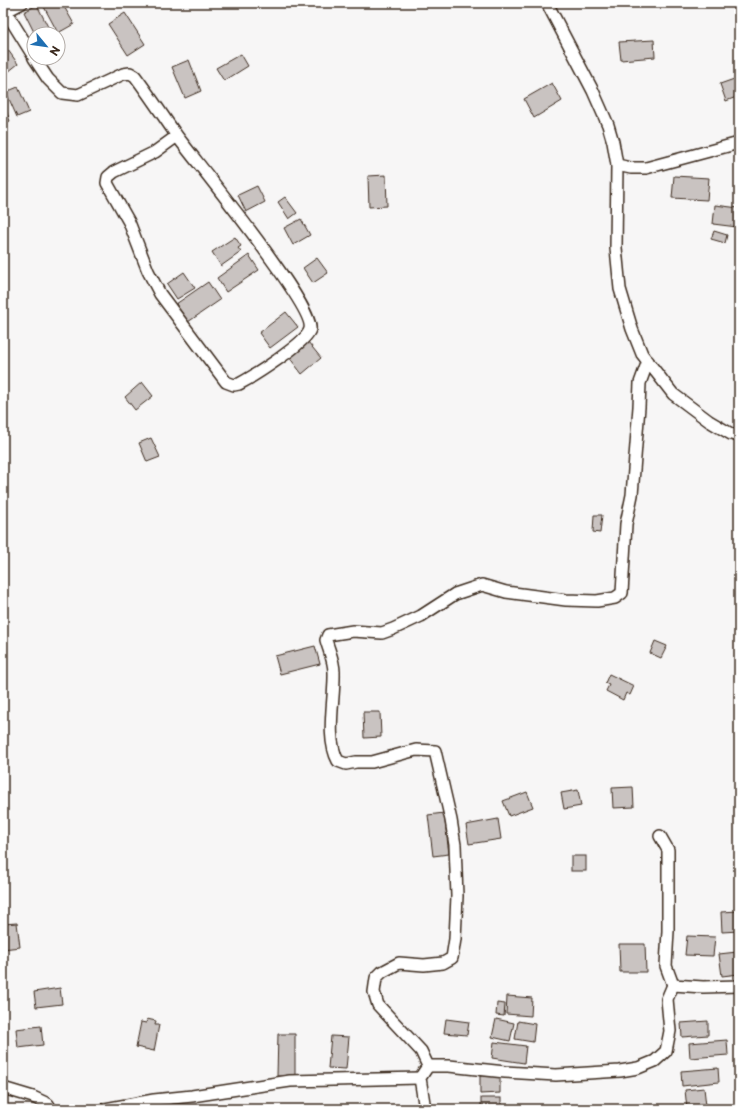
<svg xmlns="http://www.w3.org/2000/svg" width="742" height="1112" font-family="'Playpen Sans',sans-serif">
<rect width="100%" height="100%" fill="#f7f6f6"/>
<filter id="ink" filterUnits="userSpaceOnUse"><feTurbulence type="fractalNoise" baseFrequency=".025" numOctaves="2"/><feDisplacementMap in="SourceGraphic" scale="8" xChannelSelector="R" yChannelSelector="G"/><feConvolveMatrix kernelMatrix="1 2 1 2 8 2 1 2 1" color-interpolation-filters="sRGB"/></filter>
<g filter="url(#ink)">
<!-- building -->
<g fill="#c9c3c1" stroke="#3b2a1e">
<polygon points="46,3 62,3 74,24 58,33 43,5"/>
<polygon points="37,5 48,27 35,34 24,12"/>
<polygon points="125,13 145,44 128,55 108,24"/>
<polygon points="654,40 655,57 621,60 619,42"/>
<polygon points="8,50 18,64 3,76 3,54"/>
<polygon points="241,54 248,66 224,81 216,68"/>
<polygon points="189,60 201,91 185,98 172,67"/>
<polygon points="737,78 739,85 739,96 726,101 720,84"/>
<polygon points="552,83 562,101 534,118 524,99"/>
<polygon points="18,87 29,112 17,117 6,92"/>
<polygon points="3,103 10,121 3,124"/>
<polygon points="386,175 387,206 369,207 368,176"/>
<polygon points="674,176 709,178 707,200 672,198"/>
<polygon points="257,186 265,202 246,212 238,195"/>
<polygon points="285,197 297,213 289,219 278,202"/>
<polygon points="715,205 739,208 737,227 713,224"/>
<polygon points="301,219 310,235 293,245 284,228"/>
<polygon points="714,231 727,235 725,243 711,239"/>
<polygon points="235,237 241,246 238,248 241,252 221,266 212,252"/>
<polygon points="249,255 259,270 226,292 217,278"/>
<polygon points="317,258 328,273 313,283 303,268"/>
<polygon points="184,272 195,288 177,299 167,284"/>
<polygon points="208,282 220,300 188,322 176,304"/>
<polygon points="286,312 298,327 270,348 259,333"/>
<polygon points="308,342 321,358 302,374 289,357"/>
<polygon points="142,382 153,396 135,410 125,397"/>
<polygon points="151,438 160,457 147,462 139,443"/>
<polygon points="594,515 602,515 600,533 593,532"/>
<polygon points="655,641 667,646 661,658 650,653"/>
<polygon points="315,646 320,664 280,674 275,656"/>
<polygon points="609,674 634,686 630,695 626,693 623,700 606,691 609,685 605,683"/>
<polygon points="363,712 380,712 381,737 364,738"/>
<polygon points="633,787 634,807 613,808 612,788"/>
<polygon points="578,790 581,806 564,809 561,793"/>
<polygon points="527,792 533,807 509,816 503,801"/>
<polygon points="444,813 449,854 433,856 428,815"/>
<polygon points="498,819 501,839 469,844 466,825"/>
<rect x="571" y="856" width="15" height="15"/>
<polygon points="739,911 739,931 722,932 721,912"/>
<polygon points="17,923 20,947 3,949 3,924"/>
<polygon points="687,936 715,937 713,956 685,955"/>
<polygon points="619,944 645,944 646,972 620,972"/>
<polygon points="737,952 739,974 722,976 719,954"/>
<polygon points="60,988 62,1004 36,1007 34,992"/>
<polygon points="507,996 532,998 531,1016 506,1014"/>
<polygon points="497,1003 505,1004 504,1016 496,1015"/>
<polygon points="147,1019 156,1021 155,1025 159,1025 154,1051 136,1047 141,1022 146,1023"/>
<polygon points="446,1019 469,1022 467,1035 444,1033"/>
<polygon points="496,1019 514,1023 510,1041 492,1037"/>
<polygon points="518,1021 535,1024 533,1042 515,1039"/>
<polygon points="708,1021 708,1035 682,1037 681,1023"/>
<polygon points="41,1026 43,1045 18,1048 16,1029"/>
<polygon points="278,1034 295,1034 295,1076 277,1076"/>
<polygon points="331,1036 349,1037 346,1069 328,1068"/>
<polygon points="727,1040 728,1055 690,1058 689,1043"/>
<polygon points="494,1042 526,1046 524,1063 492,1058"/>
<polygon points="718,1068 719,1082 682,1086 681,1071"/>
<polygon points="480,1076 500,1076 500,1093 480,1094"/>
<polygon points="704,1088 706,1106 687,1109 685,1090"/>
<rect x="481" y="1098" width="20" height="11"/>
</g>
<g fill="none" stroke-linecap="round" stroke-linejoin="round">
<!-- minor casing -->
<g stroke="#3b2a1e" stroke-width="14">
<g id="minor">
<polyline points="547,3 593,91 608,125 613,142 617,165 616,248 620,289 632,329 642,354 673,394 709,421 731,434 739,436"/>
<polyline points="6,12 34,57"/>
<polyline points="3,13 22,3"/>
<path d="M34,58l14,21 14,14 16,2 45,-21 7,-1 5,3c15,20 28,40 42,60 20,27 138,170 133,193 -3,14 -58,48 -71,55l-5,1 -8,-3 -66,-88 -12,-23 -19,-49 -22,-39 1,-6 6,-5 41,-20 22,-16"/>
<polyline points="617,165 631,168 646,168 739,143"/>
<polyline points="660,836 668,850 668,931 666,966 673,985 703,987 739,986"/>
<polyline points="428,1066 449,1066 505,1072 556,1075 620,1071 638,1068 655,1061 666,1051 670,1031 667,999 673,985"/>
<polyline points="3,1088 33,1097 48,1104 51,1109"/>
<polyline points="105,1109 154,1100 192,1096 290,1081 420,1078"/>
<path d="M425,1109l-5,-31 8,-12 -7,-15 -43,-46 -4,-13 2,-14 6,-6 17,-9 25,2 19,-2 9,-5 3,-19 2,-43 -2,-51 -4,-25 -16,-69 -19,-1 -44,12h-16l-10,2 -8,-3c-13,-24 -3,-62 -4,-89 0,-11 -5,-21 -8,-32l2,-5 25,-4 29,2 11,-4 28,-13 34,-22 27,-9 24,7 60,8 31,1 18,-3 7,-5 4,-69 6,-29 7,-88 1,-24 8,-22"/>
</g>
</g>
<!-- minor -->
<use href="#minor" stroke="#fff" stroke-width="11"/>
</g>
</g>
<!-- margin -->
<rect width="742" height="1112" fill="none" stroke="#fff" stroke-width="16"/>
<rect x="8" y="8" width="726" height="1096" fill="none" stroke="#3b2a1e" stroke-width="1.5" filter="url(#ink)"/>
<!-- north arrow -->
<g transform="translate(46 46) rotate(119)"><circle r="19" fill="#ffffff" stroke="#b1aaa5"/>
<path d="M0-3L7 15L0 10L-7 15Z" fill="#1f6fb2"/>
<text y="-6" font-size="11" font-weight="bold" text-anchor="middle" fill="#3b2a1e">N</text>
</g>
</svg>
